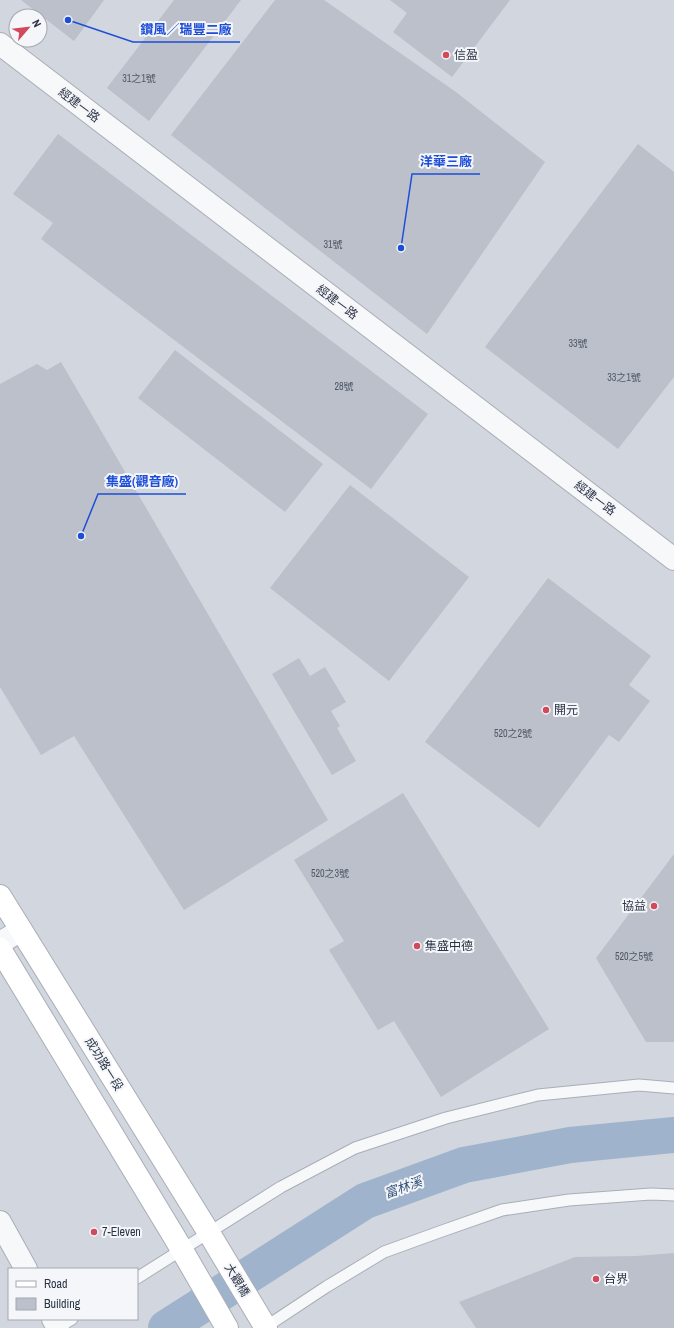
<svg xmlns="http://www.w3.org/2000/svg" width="674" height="1328" font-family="'Archivo Narrow','Noto Sans TC',sans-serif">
<rect width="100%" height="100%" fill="#e4e7ec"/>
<!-- built -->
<path fill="#d2d6de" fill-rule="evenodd" d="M0,0h674v1328h-674zM16,16h24v24h-24zM9,1269h128v50h-128z"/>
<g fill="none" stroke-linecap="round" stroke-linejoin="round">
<!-- river -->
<polyline stroke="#9fb4cc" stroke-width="36" points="166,1328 365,1201 464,1165 570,1145 674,1135"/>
</g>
<!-- building -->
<g fill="#bbc0ca">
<polygon points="21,0 104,0 74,41"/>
<polygon points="174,0 241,0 149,121 107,88"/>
<polygon points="275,0 324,0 456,92 545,162 427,334 171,135"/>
<polygon points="390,0 510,0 452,77 393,32 407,13"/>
<polygon points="58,134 428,414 371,489 41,239 53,223 13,194"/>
<polygon points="638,144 674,172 674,377 618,449 485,347"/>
<polygon points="175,350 323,464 285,512 138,398"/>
<polygon points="61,362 328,820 184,910 74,736 41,755 0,687 0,384 37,364 47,370"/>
<polygon points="350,485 469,577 389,681 270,588"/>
<polygon points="548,578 651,656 629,685 650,701 619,742 609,735 539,828 425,742"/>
<polygon points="299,658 310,676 325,667 346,702 331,711 340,726 337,728 356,761 332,775 272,674"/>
<polygon points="403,793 549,1029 441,1097 394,1021 378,1030 329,950 344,941 294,860"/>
<polygon points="674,854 674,1042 646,1042 596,958"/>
<polygon points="674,1253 674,1328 476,1328 459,1302 575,1257 636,1256"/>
</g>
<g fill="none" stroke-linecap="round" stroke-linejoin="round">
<!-- lane casing -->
<g stroke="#a9aeb7" stroke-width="13">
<g id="lane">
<polyline points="137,1278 281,1187 355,1148 446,1118 538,1095 639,1085 674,1088"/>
<polyline points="57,1328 72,1319"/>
<polyline points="264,1328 326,1287 384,1252 442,1231 502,1210 569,1200 651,1194 674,1195"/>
</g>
</g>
<!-- street casing -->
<g stroke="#a9aeb7" stroke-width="24">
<g id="street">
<polyline points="0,44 674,559"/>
<polyline points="0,943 21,930"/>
<polyline points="0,1222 26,1269"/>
<polyline points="53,1319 58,1328"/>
</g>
</g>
<!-- secondary casing -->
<g stroke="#a9aeb7" stroke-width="24">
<g id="secondary">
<polyline points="0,896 209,1233 266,1328"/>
<polyline points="0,949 175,1238 227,1328"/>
</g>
</g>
<!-- lane -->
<use href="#lane" stroke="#f7f8fa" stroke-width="11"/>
<!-- street -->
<use href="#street" stroke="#f7f8fa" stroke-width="22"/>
<!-- secondary -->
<use href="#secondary" stroke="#fff" stroke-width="22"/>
</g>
<!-- markers -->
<g fill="#d1495b" stroke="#f4f6f9" stroke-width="1.5">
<circle cx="446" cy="55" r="4"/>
<circle cx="546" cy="710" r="4"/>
<circle cx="654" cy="906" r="4"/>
<circle cx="417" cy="946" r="4"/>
<circle cx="94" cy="1232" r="4"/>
<circle cx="596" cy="1279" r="4"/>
</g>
<g text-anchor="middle" stroke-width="4" stroke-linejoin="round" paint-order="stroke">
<!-- number labels -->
<g font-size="10" fill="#4f5766">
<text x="139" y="82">31之1號</text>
<text x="333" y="248">31號</text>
<text x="578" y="347">33號</text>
<text x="624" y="381">33之1號</text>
<text x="344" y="390">28號</text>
<text x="513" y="737">520之2號</text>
<text x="330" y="877">520之3號</text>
<text x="634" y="960">520之5號</text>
</g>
<!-- poi labels -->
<g font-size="12" fill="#2b3445" stroke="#f4f6f9" text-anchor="start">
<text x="454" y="59">信盈</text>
<text x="554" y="714">開元</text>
<text x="646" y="910" text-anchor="end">協益</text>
<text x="425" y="950">集盛中德</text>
<text x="102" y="1236">7-Eleven</text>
<text x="604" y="1283">台界</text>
</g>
<!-- street labels -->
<g font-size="12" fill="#2b3445" stroke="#f4f6f9">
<text transform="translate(79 105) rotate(37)" y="4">經建一路</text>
<text transform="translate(337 302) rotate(37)" y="4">經建一路</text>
<text transform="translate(595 498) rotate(37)" y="4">經建一路</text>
<text transform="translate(104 1064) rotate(58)" y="4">成功路一段</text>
<text transform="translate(237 1280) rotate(59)" y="4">大觀橋</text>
</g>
<!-- water labels -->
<g font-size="13" font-style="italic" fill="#34527a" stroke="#f4f6f9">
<text transform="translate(403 1187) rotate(-20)" y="5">富林溪</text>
</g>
</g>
<!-- callouts -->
<path fill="none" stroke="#1d4ed8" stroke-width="1.5" d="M68 20L133 42H240M401 248L412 174H480M81 536L98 494H186"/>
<g fill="#1d4ed8" stroke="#f4f6f9" stroke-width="1.5">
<circle cx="68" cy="20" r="4"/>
<circle cx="401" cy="248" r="4"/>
<circle cx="81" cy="536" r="4"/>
</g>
<g font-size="13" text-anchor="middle" font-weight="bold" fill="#1d4ed8" stroke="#f4f6f9" stroke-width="4" stroke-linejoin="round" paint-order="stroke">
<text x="186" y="34">鑽風／瑞豐二廠</text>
<text x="446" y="166">洋華三廠</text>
<text x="142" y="486">集盛(觀音廠)</text>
</g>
<!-- legend -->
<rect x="8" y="1268" width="130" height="52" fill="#f4f6f9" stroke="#a4a8b1"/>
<rect x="16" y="1281" width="20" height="6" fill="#ffffff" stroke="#a4a8b1"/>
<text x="44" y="1288" font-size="12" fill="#2b3445">Road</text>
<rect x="16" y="1298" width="20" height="12" fill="#bbc0ca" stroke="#a4a8b1"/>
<text x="44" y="1308" font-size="12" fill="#2b3445">Building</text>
<!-- north arrow -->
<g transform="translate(28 28) rotate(62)"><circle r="19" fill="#f4f6f9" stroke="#a4a8b1"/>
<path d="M0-3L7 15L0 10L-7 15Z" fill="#d1495b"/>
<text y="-6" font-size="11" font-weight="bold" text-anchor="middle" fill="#2b3445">N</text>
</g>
</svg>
